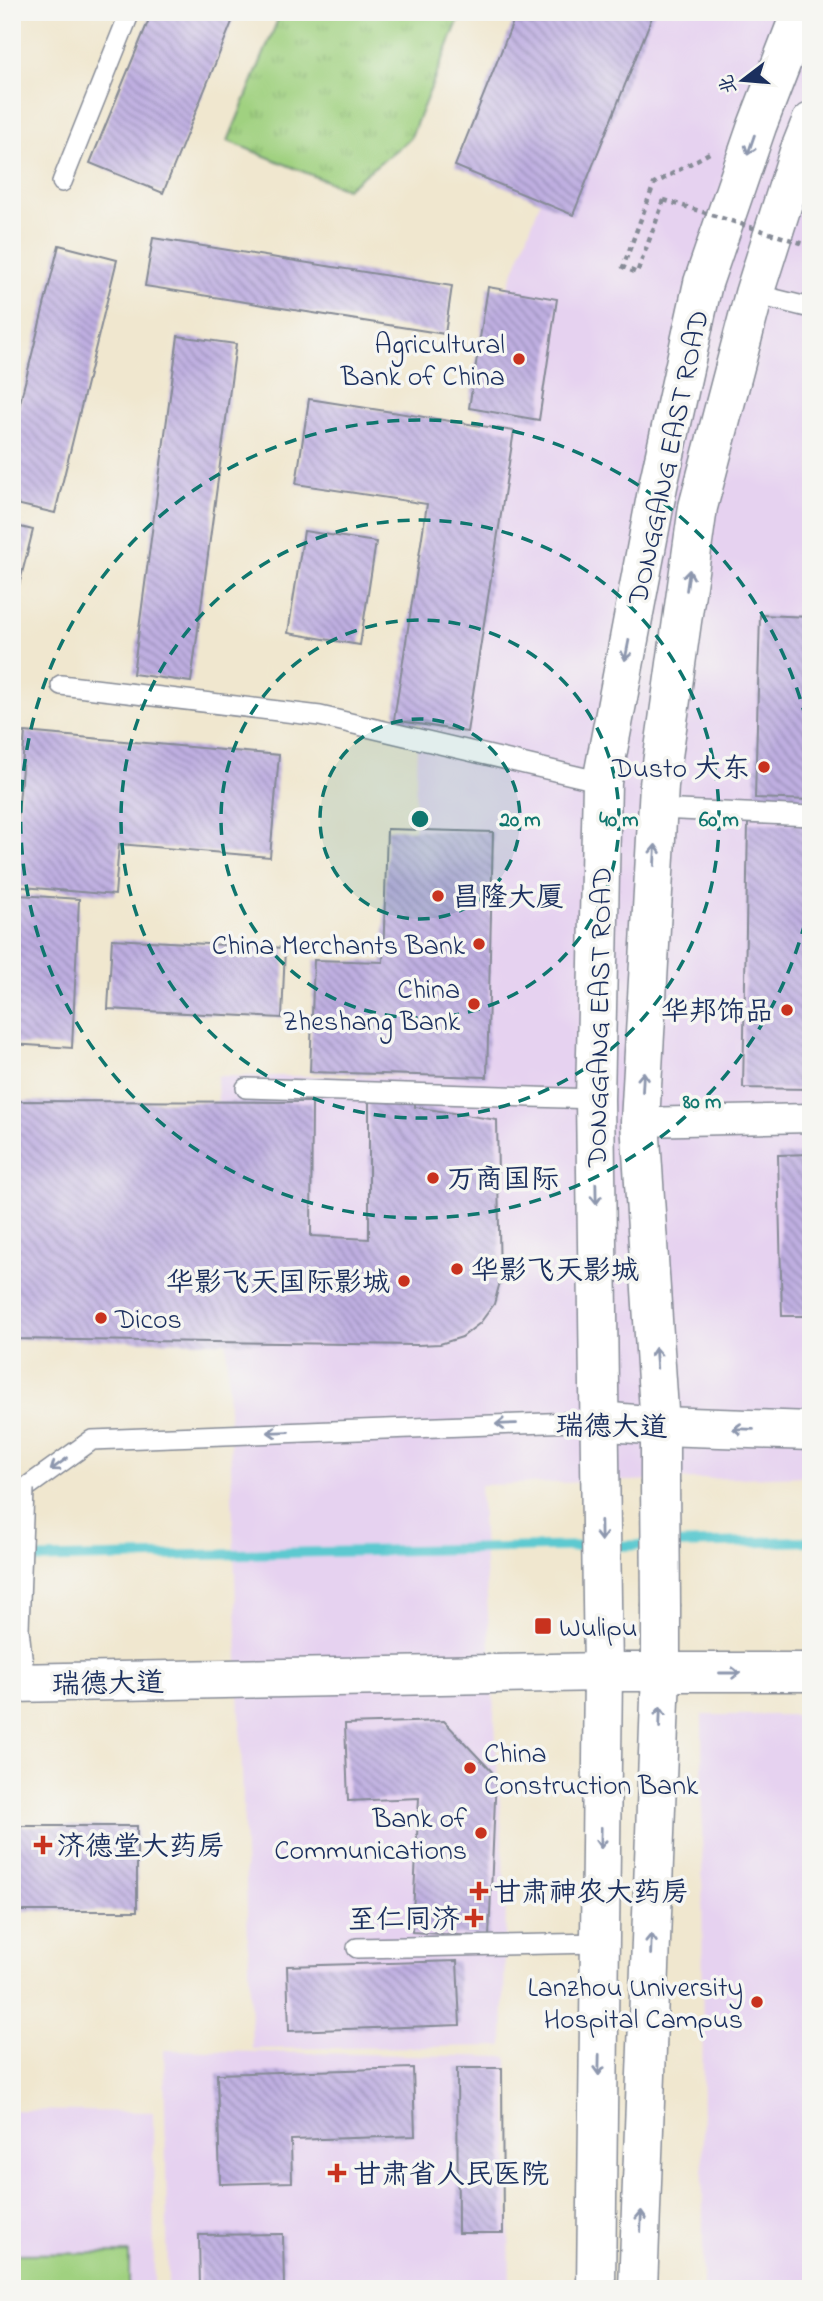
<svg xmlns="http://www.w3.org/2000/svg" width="823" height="2301" font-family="'Indie Flower','LXGW WenKai TC',sans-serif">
<defs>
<pattern id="park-tufts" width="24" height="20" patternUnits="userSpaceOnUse" patternTransform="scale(1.75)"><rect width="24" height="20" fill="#a0d180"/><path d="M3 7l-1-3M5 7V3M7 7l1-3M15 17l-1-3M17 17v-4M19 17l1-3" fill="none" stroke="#89b471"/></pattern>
<pattern id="building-back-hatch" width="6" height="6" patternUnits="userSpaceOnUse" patternTransform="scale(1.75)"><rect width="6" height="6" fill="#bfafe1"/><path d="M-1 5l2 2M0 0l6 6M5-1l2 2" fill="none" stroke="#9a8fba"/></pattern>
</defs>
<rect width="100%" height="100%" fill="#f6f6f2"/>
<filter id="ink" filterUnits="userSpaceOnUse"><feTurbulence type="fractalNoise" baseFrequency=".0143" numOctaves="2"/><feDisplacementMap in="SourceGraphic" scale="14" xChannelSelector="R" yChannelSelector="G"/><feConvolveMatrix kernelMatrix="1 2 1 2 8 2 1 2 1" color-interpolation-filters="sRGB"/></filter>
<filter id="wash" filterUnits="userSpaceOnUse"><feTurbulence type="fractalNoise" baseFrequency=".00686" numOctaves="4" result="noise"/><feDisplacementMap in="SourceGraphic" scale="28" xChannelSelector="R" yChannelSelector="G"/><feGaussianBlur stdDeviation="1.57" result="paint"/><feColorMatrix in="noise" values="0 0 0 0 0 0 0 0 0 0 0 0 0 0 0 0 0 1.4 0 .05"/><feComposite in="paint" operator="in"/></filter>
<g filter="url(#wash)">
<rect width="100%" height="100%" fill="#f0e7cf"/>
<!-- built -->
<g fill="#e6d2f0">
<polygon points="612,12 811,12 811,1476 480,1485 506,1901 503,2046 252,2049 217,1076 407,1076 417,745 508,287"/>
<polygon points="702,1715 811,1715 811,2289 703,2289"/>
<polygon points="164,2050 507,2057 510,2289 168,2289"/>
<polygon points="12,2110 153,2112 154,2289 12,2289"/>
</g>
<!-- park -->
<polygon fill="url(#park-tufts)" stroke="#5e806f" stroke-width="2" points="281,12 462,12 410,139 346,189 228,141"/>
<!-- pitch -->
<polygon fill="#a0d180" stroke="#5e806f" stroke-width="2" points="129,2253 129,2289 12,2289 12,2254"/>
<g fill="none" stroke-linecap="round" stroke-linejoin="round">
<!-- stream -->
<g stroke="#5cc9d0" stroke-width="10">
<polyline points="668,1544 811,1541"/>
<polyline points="608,1546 653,1545"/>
<polyline points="20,1559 593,1546"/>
</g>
</g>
<g id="blocks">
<!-- building -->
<g fill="url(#building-back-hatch)">
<polygon points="152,12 236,12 163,193 90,163"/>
<polygon points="517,12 654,12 573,215 455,166"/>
<polygon points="153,238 452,286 445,334 145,286"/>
<polygon points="59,245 117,260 55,513 12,503 12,435"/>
<polygon points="488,287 557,299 539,420 469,408"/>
<polygon points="178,336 236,344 191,682 133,674"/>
<polygon points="309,399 514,431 467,732 394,720 427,504 296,484"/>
<polygon points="12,525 33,530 13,609 12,609"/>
<polygon points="304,531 376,542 360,645 288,633"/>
<polygon points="810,558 811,558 811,595 802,593"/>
<polygon points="760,615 811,617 811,800 755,798"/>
<polygon points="25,732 279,755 270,857 119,844 115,895 12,886"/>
<polygon points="748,823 811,824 811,1089 743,1088"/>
<polygon points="387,829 493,832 487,1077 310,1072 314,960 383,962"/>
<polygon points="19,895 79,899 72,1048 12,1044"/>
<polygon points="112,939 285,948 282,1018 108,1009"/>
<polygon points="369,1099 415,1099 415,1107 497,1120 500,1282 494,1304 480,1323 462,1337 440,1344 417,1345 12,1339 12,1101 312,1102 311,1236 369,1239"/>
<polygon points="811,1154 811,1316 782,1316 778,1155"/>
<polygon points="444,1721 496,1776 489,1937 412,1932 419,1798 348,1801 345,1724"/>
<rect x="12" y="1826" width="125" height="85"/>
<polygon points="457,1961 460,2025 289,2031 287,1966"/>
<polygon points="413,2068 415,2136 291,2140 292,2182 220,2184 217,2074"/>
<polygon points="457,2068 502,2068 503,2233 458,2233"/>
<polygon points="283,2234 284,2289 200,2289 199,2235"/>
</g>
</g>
</g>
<g filter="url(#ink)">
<use href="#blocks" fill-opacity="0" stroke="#868b96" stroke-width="2"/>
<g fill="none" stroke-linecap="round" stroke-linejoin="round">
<!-- service casing -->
<g stroke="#868b96" stroke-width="22">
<g id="service">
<polyline points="62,182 130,12"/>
<polyline points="754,294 811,308"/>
<polyline points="61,685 320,716 602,782"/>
<polyline points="658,809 811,816"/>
<polyline points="246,1088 595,1099"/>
<polyline points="24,1489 92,1440 598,1421"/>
<polyline points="19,1629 25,1683"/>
<polyline points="357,1948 600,1943"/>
</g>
</g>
<!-- pedestrian casing -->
<g stroke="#868b96" stroke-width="31">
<polyline id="pedestrian" points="640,1122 811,1118"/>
</g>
<!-- tertiary casing -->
<g stroke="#868b96" stroke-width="41">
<g id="tertiary">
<polyline points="598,1421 660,1426 811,1431"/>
<polyline points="12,1683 603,1672 811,1672"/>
</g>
</g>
<!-- primary casing -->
<g stroke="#868b96" stroke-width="41">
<g id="primary">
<polyline points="660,1481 660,1426 640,1122 659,785 698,507 754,294 799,152 811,122"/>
<polyline points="596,2289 603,1672 595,1099 602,782 658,486 703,283 757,126 801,12"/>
<polyline points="638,2289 661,1673 661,1607"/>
</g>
</g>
<!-- path -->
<polyline stroke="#868b96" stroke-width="4.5" stroke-dasharray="5 5" stroke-linecap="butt" points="664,200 637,273 623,267 654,184 711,152"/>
<!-- service -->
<use href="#service" stroke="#fff" stroke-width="19"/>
<!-- pedestrian -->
<use href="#pedestrian" stroke="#fff" stroke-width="28"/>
<!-- tertiary -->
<use href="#tertiary" stroke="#fff" stroke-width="38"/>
<!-- primary -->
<use href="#primary" stroke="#fff" stroke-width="38"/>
<!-- service-bridge casing -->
<g stroke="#868b96" stroke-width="22" stroke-linecap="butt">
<polyline id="service-bridge" points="19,1629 24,1489"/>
</g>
<!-- primary-bridge casing -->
<g stroke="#868b96" stroke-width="41" stroke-linecap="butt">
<polyline id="primary-bridge" points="660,1481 661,1607"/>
</g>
<!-- path-bridge -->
<polyline stroke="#868b96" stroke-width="4.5" stroke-dasharray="5 5" stroke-linecap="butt" points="664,200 811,246"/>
<!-- service-bridge -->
<use href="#service-bridge" stroke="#fff" stroke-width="19"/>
<!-- primary-bridge -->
<use href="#primary-bridge" stroke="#fff" stroke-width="38"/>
</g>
<!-- one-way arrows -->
<defs><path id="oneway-shaft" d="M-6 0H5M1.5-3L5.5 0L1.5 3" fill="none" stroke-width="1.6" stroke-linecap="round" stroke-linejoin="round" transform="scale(1.75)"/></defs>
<g stroke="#8d97ae">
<use href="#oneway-shaft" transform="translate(751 145) rotate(109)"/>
<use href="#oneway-shaft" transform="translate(688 580) rotate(-82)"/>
<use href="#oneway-shaft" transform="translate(627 650) rotate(101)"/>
<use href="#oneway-shaft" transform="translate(655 855) rotate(-87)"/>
<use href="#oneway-shaft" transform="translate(643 1082) rotate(-87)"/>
<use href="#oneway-shaft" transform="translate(596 1194) rotate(89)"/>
<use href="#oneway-shaft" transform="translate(656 1358) rotate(-94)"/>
<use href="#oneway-shaft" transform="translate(506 1424) rotate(178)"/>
<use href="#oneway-shaft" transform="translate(743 1429) rotate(-178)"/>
<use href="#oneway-shaft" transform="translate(278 1432) rotate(178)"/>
<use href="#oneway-shaft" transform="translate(59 1464) rotate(144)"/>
<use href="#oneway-shaft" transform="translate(601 1531) rotate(89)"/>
<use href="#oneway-shaft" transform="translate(730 1673)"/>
<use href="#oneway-shaft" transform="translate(660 1717) rotate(-88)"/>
<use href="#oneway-shaft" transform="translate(601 1838) rotate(91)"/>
<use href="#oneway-shaft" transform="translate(651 1944) rotate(-88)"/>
<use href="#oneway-shaft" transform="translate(599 2065) rotate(91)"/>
<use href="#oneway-shaft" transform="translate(641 2221) rotate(-88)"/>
</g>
</g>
<!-- distance rings -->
<circle cx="420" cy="819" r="100" fill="#0f766e" fill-opacity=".12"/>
<g fill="none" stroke="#0f766e" stroke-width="3.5" stroke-dasharray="12 9">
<circle cx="420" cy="819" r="100"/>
<circle cx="420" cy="819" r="199"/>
<circle cx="420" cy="819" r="299"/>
<path d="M810 902A399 399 0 1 1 810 736"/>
</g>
<!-- markers -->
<g fill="#c8321e" stroke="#f6f6f2" stroke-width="2.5">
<circle cx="519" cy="359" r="7"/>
<circle cx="764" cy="767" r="7"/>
<circle cx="438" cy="896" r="7"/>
<circle cx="479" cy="944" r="7"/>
<circle cx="474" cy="1004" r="7"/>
<circle cx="787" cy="1010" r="7"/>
<circle cx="433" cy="1178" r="7"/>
<circle cx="457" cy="1269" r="7"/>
<circle cx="404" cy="1281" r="7"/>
<circle cx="101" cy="1318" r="7"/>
<rect x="534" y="1617" width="18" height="18" rx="3.5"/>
<circle cx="470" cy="1768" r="7"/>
<circle cx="481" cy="1833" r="7"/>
<path d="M39.5 1834.5h7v7h7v7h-7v7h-7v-7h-7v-7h7z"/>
<path d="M475.5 1880.5h7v7h7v7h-7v7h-7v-7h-7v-7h7z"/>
<path d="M470.5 1907.5h7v7h7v7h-7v7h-7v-7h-7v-7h7z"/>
<circle cx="757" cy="2002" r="7"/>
<path d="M333.5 2162.5h7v7h7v7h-7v7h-7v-7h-7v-7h7z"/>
</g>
<g text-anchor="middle" stroke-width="7" stroke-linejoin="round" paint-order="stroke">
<!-- poi labels -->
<g font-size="28" fill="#1b2f5e" stroke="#f6f6f2" text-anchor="end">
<text x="505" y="353">Agricultural<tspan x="505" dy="32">Bank of China</tspan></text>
<text x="750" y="777">Dusto 大东</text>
<text x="452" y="906" text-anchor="start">昌隆大厦</text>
<text x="465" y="954">China Merchants Bank</text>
<text x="460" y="998">China<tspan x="460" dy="32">Zheshang Bank</tspan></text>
<text x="773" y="1020">华邦饰品</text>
<text x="447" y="1188" text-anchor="start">万商国际</text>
<text x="471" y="1279" text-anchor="start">华影飞天影城</text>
<text x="390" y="1291">华影飞天国际影城</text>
<text x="115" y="1328" text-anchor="start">Dicos</text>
<text x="559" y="1636" text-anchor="start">Wulipu</text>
<text x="484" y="1762" text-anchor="start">China<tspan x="484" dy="32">Construction Bank</tspan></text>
<text x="467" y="1827">Bank of<tspan x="467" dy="32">Communications</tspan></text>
<text x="57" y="1855" text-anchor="start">济德堂大药房</text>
<text x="493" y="1901" text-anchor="start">甘肃神农大药房</text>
<text x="460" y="1928">至仁同济</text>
<text x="743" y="1996">Lanzhou University<tspan x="743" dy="32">Hospital Campus</tspan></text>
<text x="353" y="2183" text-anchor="start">甘肃省人民医院</text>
</g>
<!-- street labels -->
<g font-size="28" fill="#1b2f5e" stroke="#f6f6f2">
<text transform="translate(667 457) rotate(-78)" y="10">DONGGANG EAST ROAD</text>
<text transform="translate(598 1017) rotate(-89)" y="10">DONGGANG EAST ROAD</text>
<text transform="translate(612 1425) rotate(1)" y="10">瑞德大道</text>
<text transform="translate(108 1682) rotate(-1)" y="10">瑞德大道</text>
</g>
</g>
<circle cx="420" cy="819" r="10" fill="#0f766e" stroke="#f6f6f2" stroke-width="3.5"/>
<g font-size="21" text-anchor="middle" font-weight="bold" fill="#0f766e" stroke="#f6f6f2" stroke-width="7" stroke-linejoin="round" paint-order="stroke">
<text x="520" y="826">20 m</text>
<text x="619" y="826">40 m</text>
<text x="719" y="826">60 m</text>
<text x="702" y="1108">80 m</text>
</g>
<!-- margin -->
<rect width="823" height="2301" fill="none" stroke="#f6f6f2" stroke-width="42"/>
<!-- north arrow -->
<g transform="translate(743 80) rotate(254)" stroke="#f6f6f2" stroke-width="5" paint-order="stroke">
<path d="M0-5L12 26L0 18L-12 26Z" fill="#1b2f5e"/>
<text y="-10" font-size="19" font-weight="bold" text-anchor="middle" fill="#1b2f5e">北</text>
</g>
</svg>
